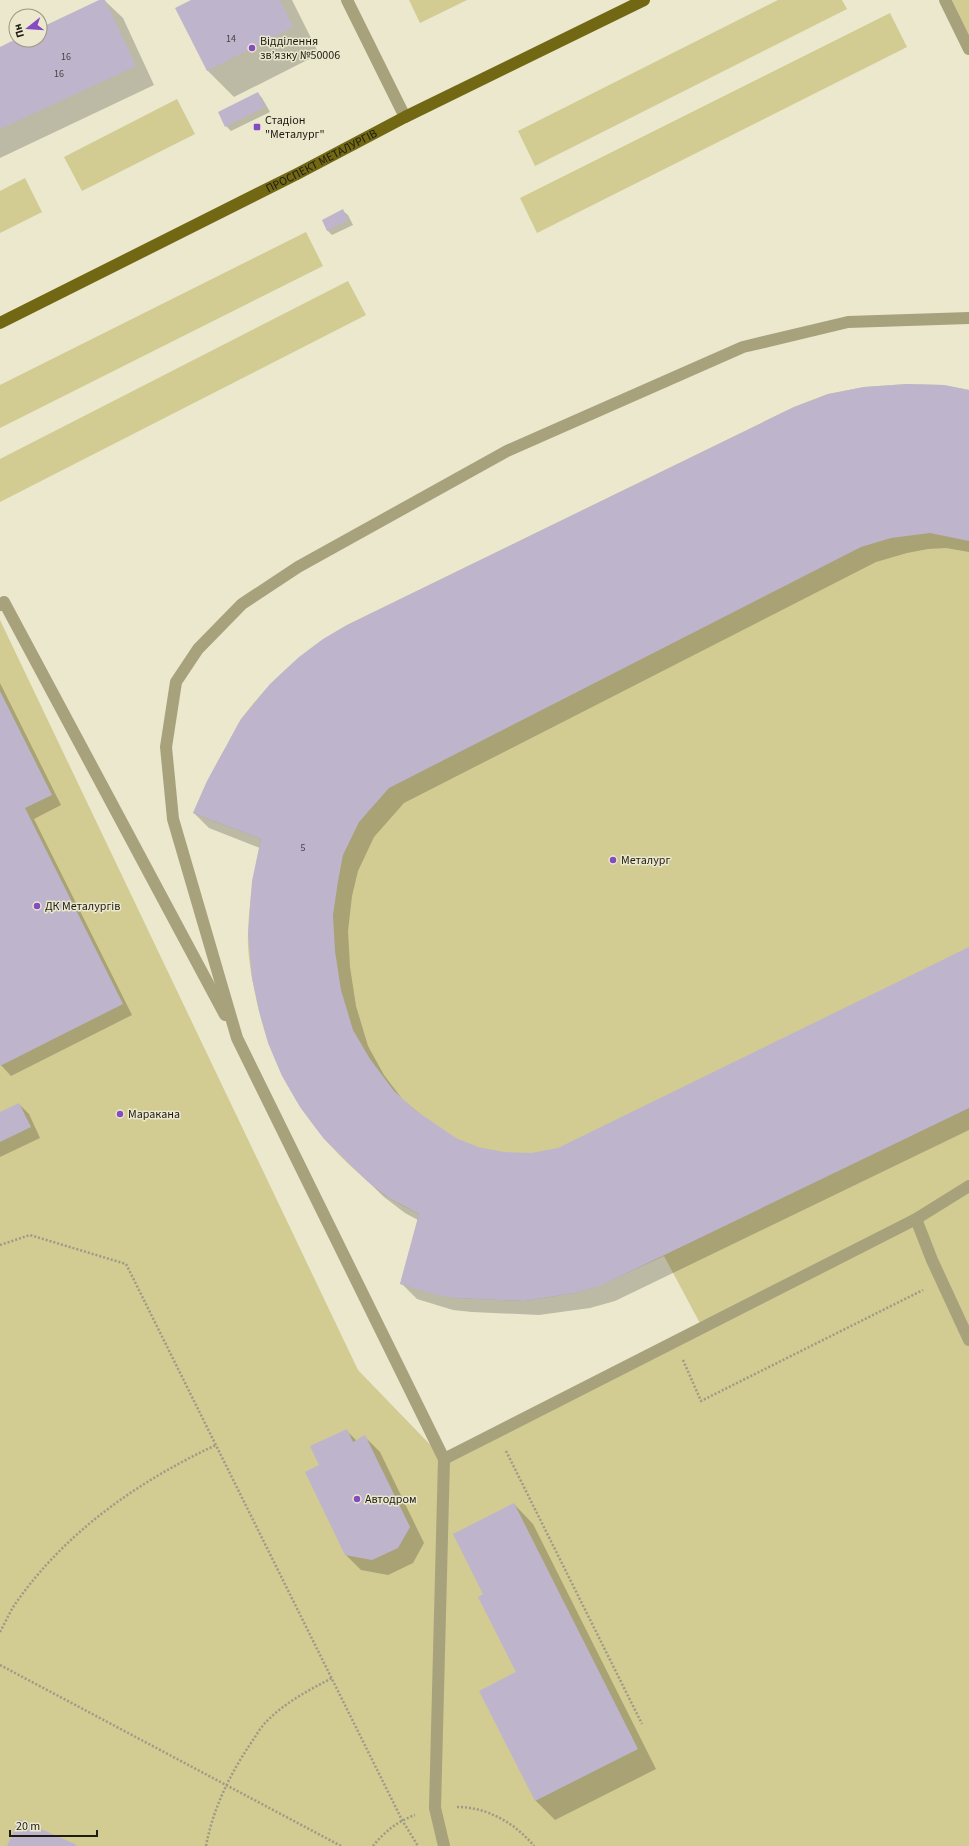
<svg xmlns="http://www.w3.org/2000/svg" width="969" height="1846" font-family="'Source Sans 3',sans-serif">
<rect width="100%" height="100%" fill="#ebe8ce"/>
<!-- green -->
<g fill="#d2cb92">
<polygon points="409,0 467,0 420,23"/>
<polygon points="778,0 842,0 847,9 535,166 518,131"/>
<polygon points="945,0 969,0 969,49"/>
<polygon points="890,13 907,47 537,233 520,198"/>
<polygon points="177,99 195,134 82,191 64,157"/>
<polygon points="25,178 42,212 0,233 0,191"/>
<polygon points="306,232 323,266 0,428 0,385"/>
<polygon points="348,281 366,315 0,502 0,459"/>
<path d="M907,384l37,1 25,5v1456h-969v-1226l358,750 86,89 258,-132 -38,-71 -65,30 -25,7 -50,8 -68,-3 -56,-14 19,-70c-10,-5 -20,-10 -30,-16 -11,-7 -22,-18 -33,-27 -54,-49 -87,-107 -101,-178 -4,-19 -8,-41 -7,-61 1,-31 6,-62 13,-93l-68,-26c10,-23 21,-46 34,-68 5,-9 9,-19 15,-27 29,-39 63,-69 105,-93l447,-218 34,-13 36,-7z"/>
</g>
<!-- shadow -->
<g fill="#0003">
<polygon points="101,0 104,0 123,18 154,85 0,158 0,48 40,40 40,29"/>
<polygon points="194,0 292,0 319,54 234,97 207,70"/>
<polygon points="258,93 262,98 270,112 231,131 226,126"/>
<polygon points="343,211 348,215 353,225 332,235 327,230"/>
<polygon points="969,392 969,552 946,548 928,549 907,553 876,562 404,803 374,837 358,871 352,896 348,931 350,967 356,1006 368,1046 384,1075 403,1100 435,1126 456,1139 478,1148 504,1153 531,1154 558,1149 969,948 969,1130 615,1301 590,1308 539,1315 472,1312 453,1310 417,1299 401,1283 418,1220 405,1213 384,1197 340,1154 260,848 209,828 194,813 347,626 795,408"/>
<polygon points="0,683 61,805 34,819 132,1015 11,1076 0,1064"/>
<polygon points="19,1104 29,1114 40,1138 0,1157 0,1113"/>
<polygon points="346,1430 357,1441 365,1437 380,1452 424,1543 413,1563 388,1575 361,1570 346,1555 320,1465"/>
<polygon points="514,1504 533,1524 656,1769 555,1820 536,1801 481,1692 517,1673 484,1595"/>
</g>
<!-- building -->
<g fill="#beb5cd">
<polygon points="99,0 105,0 136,66 0,129 0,47 16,39 40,40 40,28"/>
<polygon points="191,0 280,0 293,27 207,71 175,8"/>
<polygon points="258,92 265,107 225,127 218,112"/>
<polygon points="343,209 348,220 327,231 322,220"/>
<polygon points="907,384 944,385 969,390 969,541 930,533 891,538 861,547 389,788 359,822 343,855 338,881 333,915 335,951 341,990 353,1030 370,1059 394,1091 415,1110 456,1138 478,1147 504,1152 531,1153 558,1148 969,947 969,1108 600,1286 574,1293 524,1301 456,1298 437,1295 400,1284 419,1214 389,1198 368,1182 324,1139 300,1107 282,1076 268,1043 259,1011 252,978 248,934 252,881 261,839 193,813 207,781 241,719 270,684 299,657 323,639 347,625 794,407 828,394 864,387"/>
<polygon points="0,691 52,795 25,808 123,1004 0,1066"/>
<polygon points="19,1103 31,1127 0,1142 0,1112"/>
<polygon points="347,1429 353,1442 365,1435 410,1527 398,1548 372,1560 345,1555 305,1472 319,1465 310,1446"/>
<polygon points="514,1503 638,1749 535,1801 479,1691 516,1672 478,1597 483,1594 453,1534"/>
<polygon points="19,1819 77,1845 76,1846 7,1846"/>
</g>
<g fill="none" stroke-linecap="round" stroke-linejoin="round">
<!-- path -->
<g stroke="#9d9a87" stroke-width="2.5" stroke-dasharray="2 2" stroke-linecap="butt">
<polyline points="0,1245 30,1235 126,1264 402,1820 418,1846"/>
<polyline points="683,1360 701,1401 923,1290"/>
<polyline points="506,1451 642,1724"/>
<path d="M0,1632c6,-11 11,-23 18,-32 50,-70 121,-119 198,-155"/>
<polyline points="0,1665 341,1846"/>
<path d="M457,1807c30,0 58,16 77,39"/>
<path d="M206,1846c7,-38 25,-74 47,-106 4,-6 8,-13 13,-18 18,-19 43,-32 66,-44"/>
<path d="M373,1846c11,-14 25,-25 42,-31"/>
</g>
<!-- service -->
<g stroke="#a7a27c" stroke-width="12">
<polyline points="347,0 405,117"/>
<polyline points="945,0 969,49"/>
<polyline points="0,605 4,602 225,1015"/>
<polyline points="916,1219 932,1260 969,1340"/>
<polyline points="444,1459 916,1219 969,1186"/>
<polyline points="444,1846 435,1808 444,1459 237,1038 173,819 166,747 176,682 198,649 242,604 298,567 507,451 743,347 848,322 969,318"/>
</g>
<!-- primary -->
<path stroke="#726813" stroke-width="12" id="s1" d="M0,323l297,-149 108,-57 239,-117"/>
</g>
<!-- markers -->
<g fill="#854bc2" stroke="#ebe8ce" stroke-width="1.5">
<circle cx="252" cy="48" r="4"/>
<rect x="253" y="123" width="8" height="8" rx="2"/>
<circle cx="613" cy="860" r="4"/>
<circle cx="37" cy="906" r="4"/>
<circle cx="120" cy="1114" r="4"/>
<circle cx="357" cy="1499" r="4"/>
</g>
<g text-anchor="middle" stroke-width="3" stroke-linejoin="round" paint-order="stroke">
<!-- number labels -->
<g font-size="10" fill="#454241">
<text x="231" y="42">14</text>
<text x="66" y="60">16</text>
<text x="59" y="77">16</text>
<text x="303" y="851">5</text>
</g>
<!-- poi labels -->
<g font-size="12" fill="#1d1c12" stroke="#ebe8ce" text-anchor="start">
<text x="260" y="45">Відділення<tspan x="260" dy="14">зв’язку №50006</tspan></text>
<text x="265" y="124">Стадіон<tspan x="265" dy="14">"Металург"</tspan></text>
<text x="621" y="864">Металург</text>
<text x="45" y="910">ДК Металургів</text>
<text x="128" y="1118">Маракана</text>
<text x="365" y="1503">Автодром</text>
</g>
<!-- street labels -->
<g font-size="12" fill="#1d1c12" stroke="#ebe8ce">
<text dy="4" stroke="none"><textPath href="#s1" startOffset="360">ПРОСПЕКТ МЕТАЛУРГІВ</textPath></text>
</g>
</g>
<!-- north arrow -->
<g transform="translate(28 28) rotate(253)"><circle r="19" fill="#ebe8ce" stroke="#999683"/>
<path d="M0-3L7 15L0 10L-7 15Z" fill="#854bc2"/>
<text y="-6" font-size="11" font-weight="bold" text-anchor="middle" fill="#1d1c12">Пн</text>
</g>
<!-- scale -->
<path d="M10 1830v6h87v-6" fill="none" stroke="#1d1c12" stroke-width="2"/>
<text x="16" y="1830" font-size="12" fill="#1d1c12" stroke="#ebe8ce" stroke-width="3" paint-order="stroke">20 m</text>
</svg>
